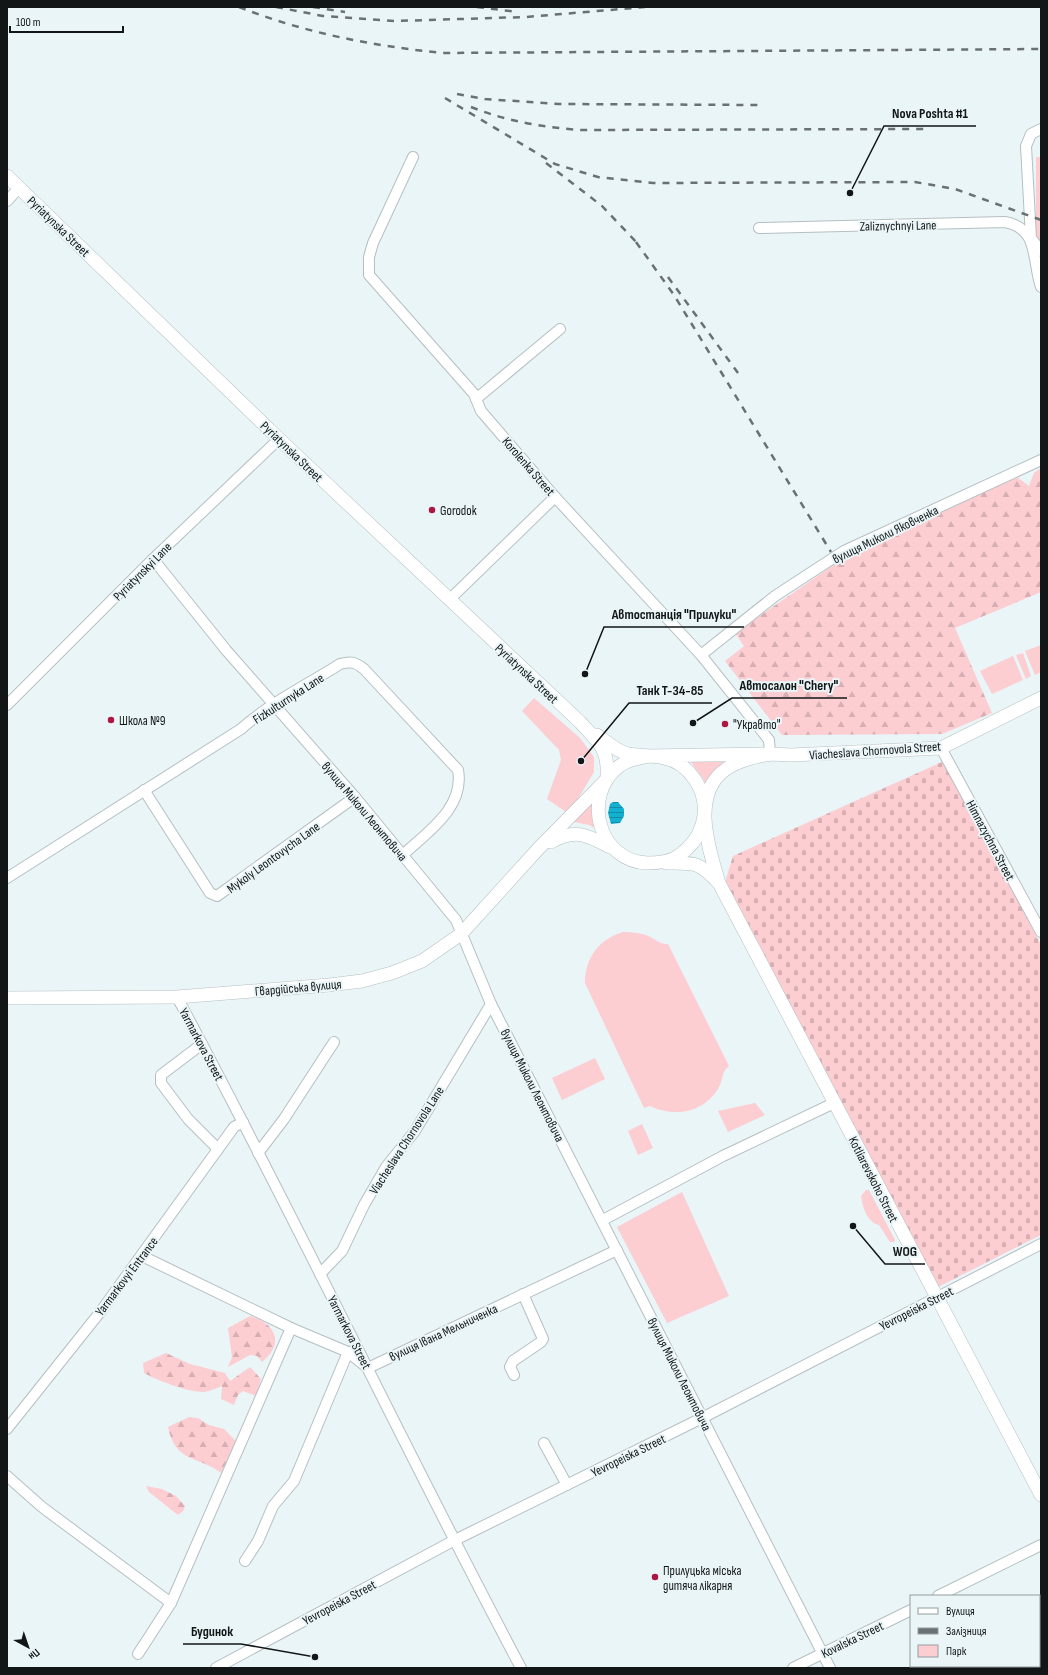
<svg xmlns="http://www.w3.org/2000/svg" width="1048" height="1675" font-family="'Sofia Sans Condensed',sans-serif">
<defs>
<pattern id="forest-firs" width="22" height="20" patternUnits="userSpaceOnUse"><rect width="22" height="20" fill="#fccdd1"/><path d="M5 1l3.5 6h-7zM16 11l3.5 6h-7z" fill="#d7afb3"/></pattern>
<pattern id="cemetery-stones" width="16" height="16" patternUnits="userSpaceOnUse"><rect width="16" height="16" fill="#fccdd1"/><path d="M2 7V4a2 2 0 0 1 4 0v3zM10 15v-3a2 2 0 0 1 4 0v3z" fill="#d7afb3"/></pattern>
<pattern id="water-rules" width="6" height="5" patternUnits="userSpaceOnUse"><rect width="6" height="5" fill="#14b0cf"/><path d="M0 2.5h6" fill="none" stroke="#118ea7"/></pattern>
</defs>
<rect width="100%" height="100%" fill="#eaf5f8"/>
<!-- green -->
<g fill="#fccdd1">
<polygon points="1036,157 1041,157 1041,242 1036,235"/>
<polygon points="1041,645 1041,672 1035,675 1025,651"/>
<polygon points="1023,653 1031,676 1026,679 1016,655"/>
<polygon points="1013,656 1023,680 992,694 980,671"/>
<polygon points="534,698 580,738 594,757 594,772 569,814 547,799 561,760 559,750 522,711"/>
<polygon points="691,762 729,762 706,790 704,780"/>
<polygon points="593,797 598,830 589,825 569,821"/>
<path d="M623,932c8,0 16,1 23,3 8,3 14,10 22,9l61,122c-7,5 -6,12 -9,19 -14,28 -45,33 -70,21l-6,2 -59,-125c0,-25 14,-44 38,-51z"/>
<polygon points="595,1058 605,1079 562,1100 552,1078"/>
<polygon points="755,1103 765,1115 728,1132 718,1111"/>
<polygon points="642,1124 653,1148 638,1155 628,1131"/>
<path d="M866,1190h3l26,50 -1,2h-4l-11,-17c-12,-3 -16,-17 -18,-29z"/>
<polygon points="682,1192 729,1296 667,1323 617,1227"/>
</g>
<!-- forest -->
<g fill="url(#forest-firs)">
<polygon points="1041,468 1041,592 955,628 992,713 942,734 782,735 725,661 744,646 735,633 848,555 1017,477 1029,486 1034,473"/>
<path d="M250,1316c26,7 35,28 12,46l-5,-6 -7,-1 -22,12 4,-10 -4,-29z"/>
<path d="M166,1353l24,11 35,9 5,8 20,-14 11,12 -5,17 -13,-5 -5,4 -4,10 -13,-6 1,-13c-5,2 -12,5 -18,6 -16,0 -46,-11 -60,-19l-1,-10z"/>
<path d="M189,1417l9,1 11,7 15,4 12,12 -15,32c-22,-17 -46,-10 -53,-46z"/>
<polygon points="146,1486 162,1489 176,1496 185,1506 183,1511 178,1515 174,1512 149,1492"/>
</g>
<!-- cemetery -->
<polygon fill="url(#cemetery-stones)" points="944,761 1041,945 1041,1235 938,1287 725,882 733,856"/>
<!-- water -->
<polygon fill="url(#water-rules)" points="613,802 618,802 624,809 624,816 620,823 611,824 608,813 610,804"/>
<g fill="none" stroke-linecap="round" stroke-linejoin="round">
<!-- minor casing -->
<g stroke="#b5bfc2" stroke-width="12">
<g id="minor">
<polyline points="1041,129 1031,134 1026,146 1031,238 1041,251"/>
<polyline points="413,157 373,243 369,257 369,275 474,394 481,411 555,497 701,655 769,740 770,754"/>
<polyline points="7,201 19,188"/>
<path d="M759,228l246,-6c34,6 27,38 36,65"/>
<polyline points="476,399 560,329"/>
<polyline points="153,559 226,650 355,797 456,920 491,1004 830,1668"/>
<polyline points="449,600 555,497"/>
<polyline points="701,655 775,596 844,551 1041,460"/>
<polyline points="7,705 153,559 279,439"/>
<polyline points="941,748 1041,932"/>
<polyline points="144,790 210,893 217,896 355,797"/>
<path d="M7,878l234,-149c29,-26 66,-44 99,-65 11,-3 15,-2 24,5l94,101c7,38 -31,62 -55,85"/>
<path d="M177,997c119,221 226,449 344,671"/>
<polyline points="202,1044 161,1075 161,1083 188,1119 218,1149"/>
<polyline points="258,1153 284,1119 334,1042"/>
<polyline points="603,1220 723,1156 834,1103"/>
<polyline points="142,1256 291,1328 348,1352 368,1368 617,1250"/>
<polyline points="320,1274 342,1251 364,1205 386,1167 415,1131 491,1004"/>
<polyline points="514,1375 510,1367 513,1361 541,1342 543,1339 523,1294"/>
<polyline points="7,1429 101,1311 234,1127 243,1122"/>
<polyline points="544,1443 567,1485"/>
<polyline points="7,1476 42,1507 171,1603"/>
<polyline points="245,1561 258,1541 273,1506 294,1481 348,1352"/>
<polyline points="938,1596 1041,1545"/>
<polyline points="138,1654 171,1603 291,1328"/>
<polyline points="216,1668 453,1541 702,1418 1041,1244"/>
<polyline points="793,1668 911,1610"/>
</g>
</g>
<!-- major casing -->
<g stroke="#b5bfc2" stroke-width="14">
<g id="major">
<path d="M7,176l272,263 301,283c19,21 29,26 27,57l-68,69 -78,86 -39,27 -30,12 -30,8 -33,4 -152,12 -170,1"/>
<path d="M597,735c10,7 19,16 31,19 12,2 24,1 36,4 25,5 43,32 40,57 -2,19 -13,33 -29,43 -8,4 -18,5 -27,5 -49,-1 -67,-66 -30,-96 9,-7 20,-9 31,-11l121,-2 21,1 150,-7 100,-50"/>
<path d="M770,754c-15,3 -31,6 -44,15 -36,25 -17,80 -7,114l322,612"/>
<path d="M551,842c25,-14 36,-7 59,5"/>
<path d="M666,863c28,0 32,-2 52,19"/>
</g>
</g>
<!-- minor -->
<use href="#minor" stroke="#fff" stroke-width="10"/>
<!-- major -->
<use href="#major" stroke="#fff" stroke-width="13"/>
<!-- rail -->
<g stroke="#6a7172" stroke-width="2.5" stroke-dasharray="7 7" stroke-linecap="butt">
<path d="M239,7c66,26 134,39 204,46l598,-4"/>
<polyline points="276,7 323,16 395,21 526,17 645,7"/>
<polyline points="313,7 345,12"/>
<polyline points="477,7 518,12"/>
<polyline points="457,94 485,99 559,104 759,105"/>
<polyline points="445,98 555,164 598,177 653,183 915,182 955,189 1041,220"/>
<path d="M471,107c35,14 71,20 108,23l346,-1"/>
<polyline points="546,163 602,206 640,246"/>
<polyline points="636,242 674,295 831,552"/>
<polyline points="668,277 738,373"/>
</g>
</g>
<!-- markers -->
<g fill="#ac1742" stroke="#eaf5f8" stroke-width="1.5">
<circle cx="432" cy="510" r="4"/>
<circle cx="111" cy="720" r="4"/>
<circle cx="725" cy="724" r="4"/>
<circle cx="655" cy="1577" r="4"/>
</g>
<g text-anchor="middle" stroke-width="4" stroke-linejoin="round" paint-order="stroke">
<!-- street labels -->
<g font-size="13" fill="#121617" stroke="#eaf5f8">
<text transform="translate(898 225) rotate(-1)" y="5">Zaliznychnyi Lane</text>
<text transform="translate(59 226) rotate(44)" y="5">Pyriatynska Street</text>
<text transform="translate(292 451) rotate(44)" y="5">Pyriatynska Street</text>
<text transform="translate(529 466) rotate(49)" y="5">Korolenka Street</text>
<text transform="translate(885 534) rotate(-26)" y="5">вулиця Миколи Яковченка</text>
<text transform="translate(142 571) rotate(-45)" y="5">Pyriatynskyi Lane</text>
<text transform="translate(527 673) rotate(43)" y="5">Pyriatynska Street</text>
<text transform="translate(288 698) rotate(-33)" y="5">Fizkulturnyka Lane</text>
<text transform="translate(875 750) rotate(-4)" y="5">Viacheslava Chornovola Street</text>
<text transform="translate(365 811) rotate(50)" y="5">вулиця Миколи Леонтовича</text>
<text transform="translate(991 840) rotate(62)" y="5">Himnazychna Street</text>
<text transform="translate(273 857) rotate(-36)" y="5">Mykoly Leontovycha Lane</text>
<text transform="translate(298 987) rotate(-5)" y="5">Гвардійська вулиця</text>
<text transform="translate(202 1044) rotate(62)" y="5">Yarmarkova Street</text>
<text transform="translate(533 1085) rotate(63)" y="5">вулиця Миколи Леонтовича</text>
<text transform="translate(406 1140) rotate(-57)" y="5">Viacheslava Chornovola Lane</text>
<text transform="translate(874 1179) rotate(63)" y="5">Kotliarevskoho Street</text>
<text transform="translate(126 1276) rotate(-53)" y="5">Yarmarkovyi Entrance</text>
<text transform="translate(916 1308) rotate(-27)" y="5">Yevropeiska Street</text>
<text transform="translate(350 1332) rotate(63)" y="5">Yarmarkova Street</text>
<text transform="translate(443 1332) rotate(-25)" y="5">вулиця Івана Мельниченка</text>
<text transform="translate(680 1374) rotate(63)" y="5">вулиця Миколи Леонтовича</text>
<text transform="translate(628 1455) rotate(-26)" y="5">Yevropeiska Street</text>
<text transform="translate(339 1602) rotate(-28)" y="5">Yevropeiska Street</text>
<text transform="translate(852 1639) rotate(-26)" y="5">Kovalska Street</text>
</g>
<!-- poi labels -->
<g font-size="13" fill="#121617" stroke="#eaf5f8" text-anchor="start">
<text x="440" y="515">Gorodok</text>
<text x="119" y="725">Школа №9</text>
<text x="733" y="729">"Укравто"</text>
<text x="663" y="1575">Прилуцька міська<tspan x="663" dy="15">дитяча лікарня</tspan></text>
</g>
</g>
<!-- callouts -->
<path fill="none" stroke="#121617" stroke-width="1.5" d="M850 193L884 126H976M585 674L604 627H744M693 723L732 698H847M581 761L629 703H712M853 1226L885 1264H925M315 1657L241 1644H183"/>
<g fill="#121617" stroke="#eaf5f8" stroke-width="1.5">
<circle cx="850" cy="193" r="4"/>
<circle cx="585" cy="674" r="4"/>
<circle cx="693" cy="723" r="4"/>
<circle cx="581" cy="761" r="4"/>
<circle cx="853" cy="1226" r="4"/>
<circle cx="315" cy="1657" r="4"/>
</g>
<g font-size="14" text-anchor="middle" font-weight="bold" fill="#121617" stroke="#eaf5f8" stroke-width="4" stroke-linejoin="round" paint-order="stroke">
<text x="930" y="118">Nova Poshta #1</text>
<text x="674" y="619">Автостанція "Прилуки"</text>
<text x="789" y="690">Автосалон "Chery"</text>
<text x="670" y="695">Танк Т-34-85</text>
<text x="905" y="1256">WOG</text>
<text x="212" y="1636">Будинок</text>
</g>
<!-- border -->
<rect width="1048" height="1675" fill="none" stroke="#121617" stroke-width="16"/>
<!-- legend -->
<rect x="910" y="1595" width="130" height="72" fill="#eaf5f8" stroke="#949c9e"/>
<rect x="918" y="1608" width="20" height="6" fill="#ffffff" stroke="#949c9e"/>
<text x="946" y="1615" font-size="12" fill="#121617">Вулиця</text>
<rect x="918" y="1628" width="20" height="6" fill="#6a7172" stroke="#949c9e"/>
<text x="946" y="1635" font-size="12" fill="#121617">Залізниця</text>
<rect x="918" y="1645" width="20" height="12" fill="#fccdd1" stroke="#949c9e"/>
<text x="946" y="1655" font-size="12" fill="#121617">Парк</text>
<!-- north arrow -->
<g transform="translate(28 1647) rotate(140)" stroke="#eaf5f8" stroke-width="3" paint-order="stroke">
<path d="M0-3L7 15L0 10L-7 15Z" fill="#121617"/>
<text y="-6" font-size="11" font-weight="bold" text-anchor="middle" fill="#121617">Пн</text>
</g>
<!-- scale -->
<path d="M10 26v6h113v-6" fill="none" stroke="#121617" stroke-width="2"/>
<text x="16" y="26" font-size="12" fill="#121617" stroke="#eaf5f8" stroke-width="3" paint-order="stroke">100 m</text>
</svg>
